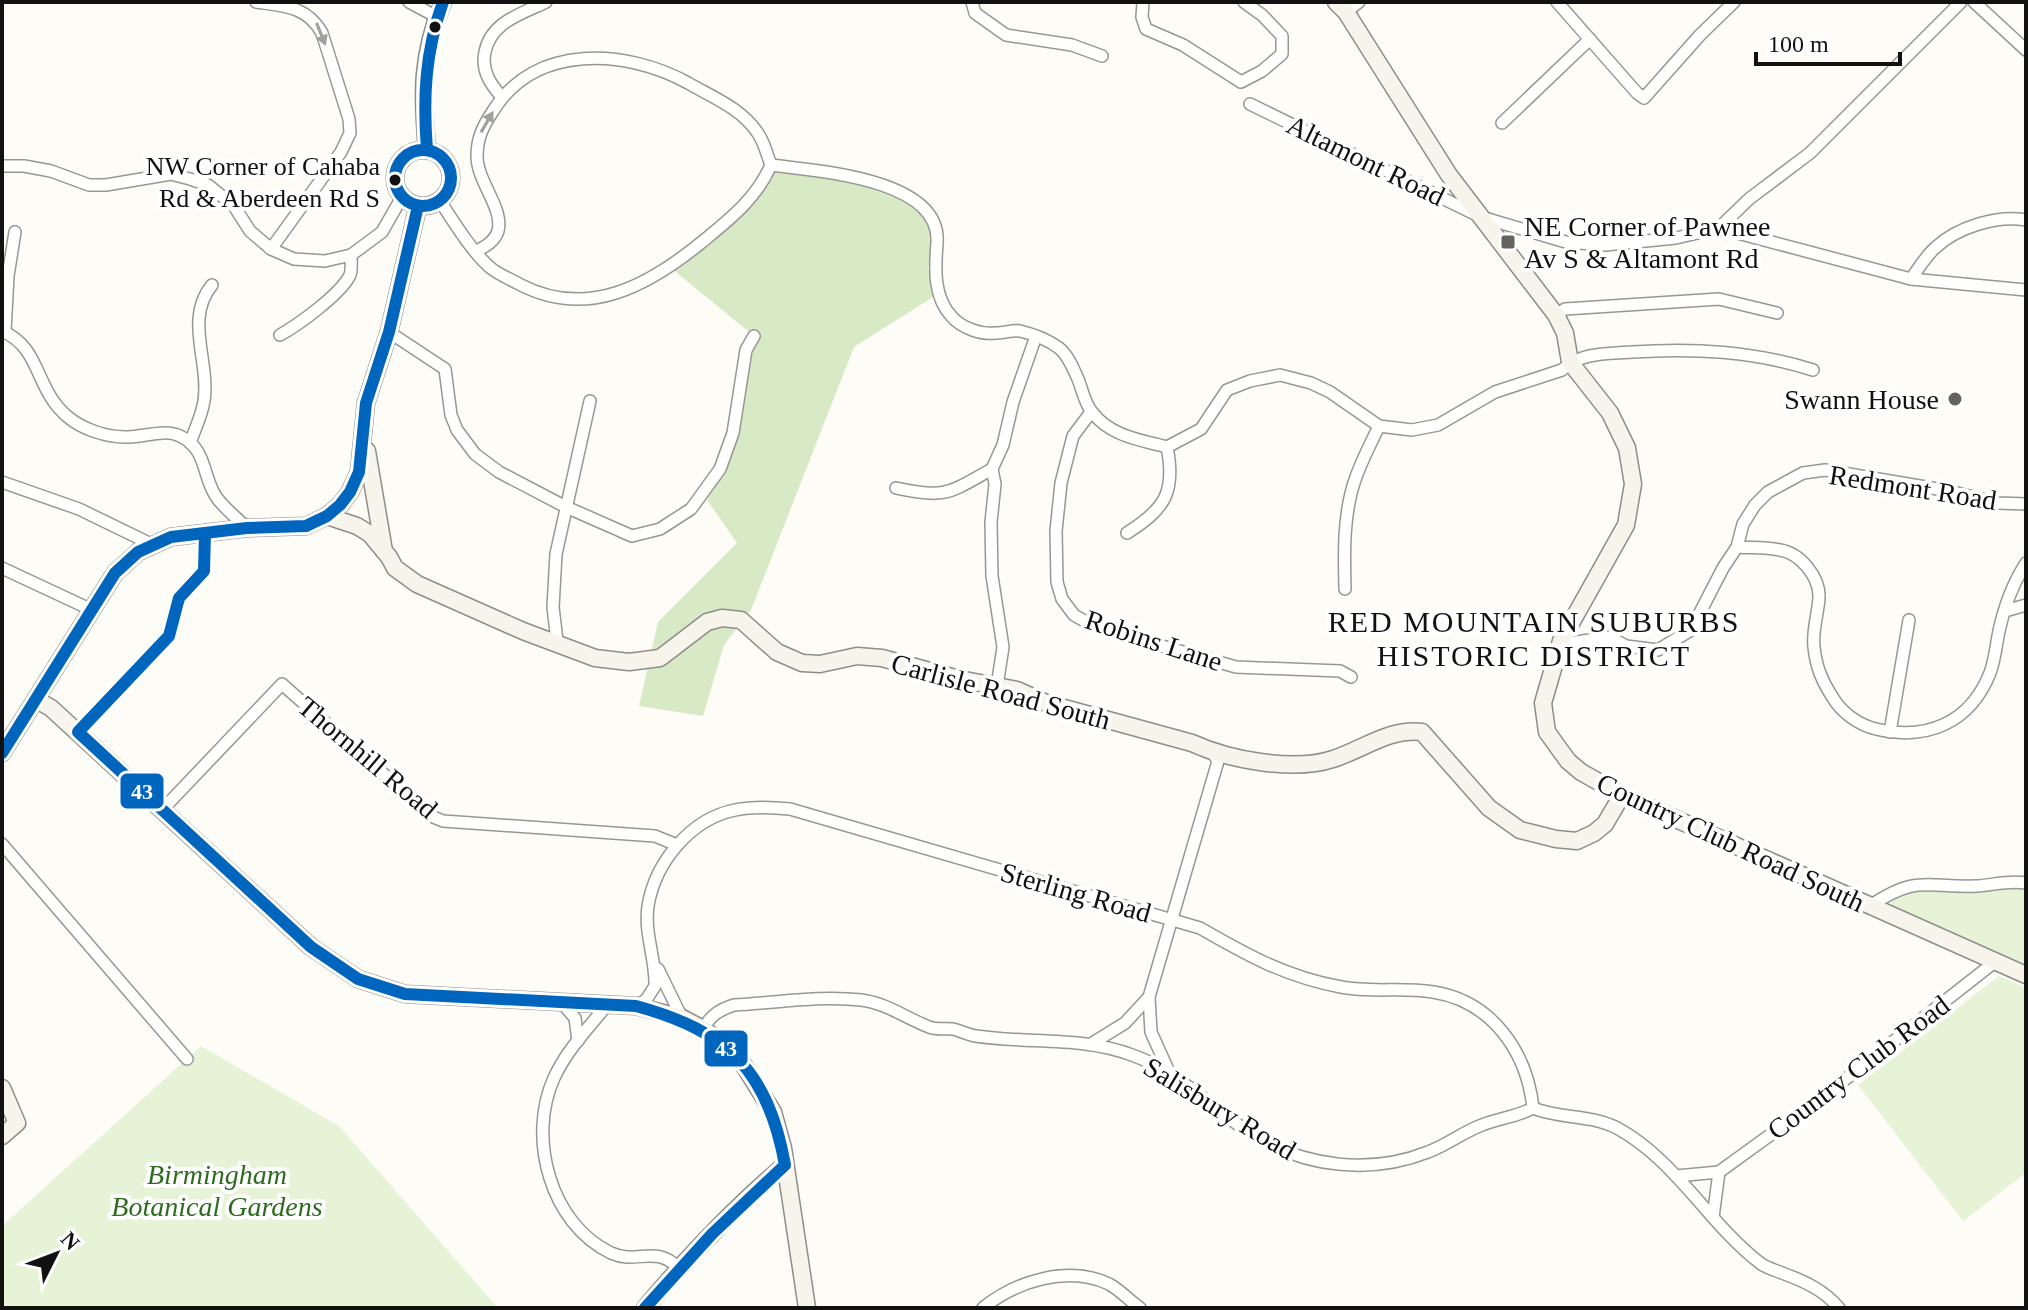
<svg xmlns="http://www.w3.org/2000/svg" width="2028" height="1310" font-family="'Times New Roman',serif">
<rect width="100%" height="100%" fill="#fdfcf7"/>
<!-- green -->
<g fill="#e7f3d7">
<polygon points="2026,886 2026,965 1892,905 1891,900 1906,888"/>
<polygon points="1999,976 2026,988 2026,1173 1963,1221 1858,1085"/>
<polygon points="201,1046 339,1126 498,1308 2,1308 2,1226"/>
</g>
<!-- forest -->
<polygon fill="#d8eac5" points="775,169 898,193 918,205 931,221 935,239 928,268 936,295 854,347 751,610 724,645 703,716 639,706 658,622 737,543 707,500 726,465 754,336 672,269 754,205"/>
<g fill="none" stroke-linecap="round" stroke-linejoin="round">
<!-- street casing -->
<g stroke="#979795" stroke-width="14">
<g id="street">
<path d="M256,2c28,4 51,4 66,31l27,86 1,14 -9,19 -70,97"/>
<polyline points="409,2 437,17"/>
<polyline points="972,2 975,13 1006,35 1072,45 1102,56"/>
<polyline points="1143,2 1142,17 1146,29 1183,45 1241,82 1262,71 1282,54 1282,36 1262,15 1244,2"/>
<polyline points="1557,2 1637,93 1644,98 1700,35 1734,2"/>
<polyline points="1974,2 2026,50"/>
<polyline points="1346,12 1359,2"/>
<path d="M502,97c-12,-13 -21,-27 -17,-45 6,-30 36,-38 61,-50"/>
<polyline points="1250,104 1481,217 1566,242 1605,245 1676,238 1719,228 1911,279 2026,290"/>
<polyline points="1502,123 1590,39"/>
<path d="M771,165c44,6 171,13 166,78 -2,25 -4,54 15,74 10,11 29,18 44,16 8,0 16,-3 24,-2 13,3 28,9 39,17 9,7 14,20 19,31 4,10 7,25 14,33 18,24 48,28 75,35l34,-18 26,-39 23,-9 30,-6 31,8 19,9 49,34 33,4 26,-5 57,-33 67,-22c19,-18 45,-16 70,-18 62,-4 121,-1 181,18"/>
<polyline points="2,166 24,166 51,171 89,185 106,185 171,174 190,179 208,185 234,206 250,231 271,249 294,259 325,261 351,255 382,232 402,197"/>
<path d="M440,201c13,20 34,54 52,68 8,6 18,10 27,15 68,36 129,2 183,-42 28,-23 54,-43 69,-77"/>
<polyline points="1719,228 1749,199 1810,153 1961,2"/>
<path d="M477,251c9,-5 18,-10 21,-20 6,-23 -21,-49 -21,-75 0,-18 6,-30 16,-45 42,-68 133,-62 195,-28 24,14 53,25 69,49 7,9 10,23 14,33"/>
<path d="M1911,279c7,-10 15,-23 24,-31 22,-21 62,-33 91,-28"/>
<polyline points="1556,315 1565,309 1719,299 1777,313"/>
<path d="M2,331c40,17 32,58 66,86 14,12 38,20 57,20 17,1 39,-9 55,-1 28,13 22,42 37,62 8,11 20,20 30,30"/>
<polyline points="5,332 8,276 15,232"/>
<polyline points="389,332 445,369 451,415 457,430 475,454 499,472 566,507 632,536 660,529 691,509 720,469 733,433 746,350 754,336"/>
<path d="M280,335c18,-10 61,-41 70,-60 2,-5 1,-14 1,-20"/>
<polyline points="1091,412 1073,436 1061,483 1056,531 1057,582 1062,599 1074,615 1095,627 1236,667 1340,671 1351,677"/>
<path d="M190,443c5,-14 12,-28 14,-42 6,-40 -20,-82 8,-116"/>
<polyline points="2,482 79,509 151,544"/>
<path d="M896,488c50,11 53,5 96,-19"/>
<path d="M1127,533c38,-24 49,-41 40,-86"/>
<path d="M1737,547c14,1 29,0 43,3 20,3 40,27 39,48 -1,16 -7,33 -5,49 2,20 8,34 19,51 9,15 26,27 43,31 51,12 94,-6 114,-56 5,-13 6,-28 9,-42 5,-23 14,-48 27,-68"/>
<polyline points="2,568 92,610"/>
<path d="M1345,589c-1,-36 -2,-77 11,-112 6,-17 15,-34 23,-51"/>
<polyline points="2005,611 2026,605"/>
<polyline points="557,641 553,607 556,554 590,401"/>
<polyline points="1561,641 1576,642 1610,637 1626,646 1658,650 1691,630 1723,568 1737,547 1743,524 1755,505 1768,492 1803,473 1825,470 1949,491 1998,503 2026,504"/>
<polyline points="997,686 1003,647 992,576 991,522 995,484 992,469 1003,445 1013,402 1036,336"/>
<polyline points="78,732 169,636 179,598 204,571 205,533"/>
<polyline points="1890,732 1909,620"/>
<polyline points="163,809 282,684 431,816 443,821 655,836 677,845"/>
<polyline points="2,844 187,1059"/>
<path d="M1870,906c48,-32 56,-18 107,-20 17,-1 31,-6 49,-3"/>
<polyline points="658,969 682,1018"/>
<polyline points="561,1002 575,1018 578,1041"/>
<path d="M608,1004c-19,23 -42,47 -54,74 -27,59 -4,146 57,175 27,12 43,-9 68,15"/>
<path d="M636,1006l10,-6 9,-14c1,-27 -11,-52 -7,-80 7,-43 42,-87 87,-96 19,-4 36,-3 55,-1l410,119c47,27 86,49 141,59 30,6 61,0 92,5 59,9 94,60 100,116"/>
<path d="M703,1029c8,-14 16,-19 31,-24 41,-2 86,-10 127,-5 25,3 45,18 68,27 7,3 15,1 24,2 8,2 15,6 23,7 53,8 105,0 156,19 46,16 80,54 121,80 52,32 117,40 175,17 19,-7 35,-20 54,-27 17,-7 35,-8 51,-17 26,11 57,6 84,20 59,32 91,95 143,135 6,5 15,7 22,10 22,8 42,17 57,35"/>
<polyline points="1091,1044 1125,1023 1149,997"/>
<polyline points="1169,1072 1151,1032 1149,997 1218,761 1213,753"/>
<polyline points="1676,1176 1719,1172 1824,1096 1996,961"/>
<polyline points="1713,1217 1719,1172"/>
<path d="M983,1308c33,-27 85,-43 126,-24 11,6 21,17 31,24"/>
</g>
</g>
<!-- secondary casing -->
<g stroke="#8e8d8b" stroke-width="19">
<g id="secondary">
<polyline points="1336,2 1346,12 1449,175 1556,315 1565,333 1570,362 1610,413 1627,448 1633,484 1626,525 1561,641 1543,703 1547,732 1568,761 1581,772 1622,795 2026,975"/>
<circle cx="423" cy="178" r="28"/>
<path d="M427,150c-5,-58 -6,-93 16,-148"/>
<polyline points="367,451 384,551"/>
<path d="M327,516l30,10 13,8 19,23 6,11 22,16 106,47 72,27 34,4 31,-4 47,-36 15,-4 19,2 36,32 25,11 18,1 37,-8 25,2 77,21 58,11 29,13 146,40c37,17 102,29 141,16 31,-10 56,-31 89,-27l67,76 31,22 36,9 21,2 17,-8 11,-9 17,-29"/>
<polyline points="37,700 51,708 311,947 358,979 405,994 636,1006 682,1018 703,1029 723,1044 743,1064 773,1112 783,1148 807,1308"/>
<polyline points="2,753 115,573 138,552 171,537 247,528 306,526 327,516 340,505 350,492 359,472 366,403 389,332 418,206"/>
<polyline points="2,1088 17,1123 2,1136"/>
<path d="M645,1308c43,-51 89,-100 140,-143"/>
</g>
</g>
<!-- street -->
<use href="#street" stroke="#fffffe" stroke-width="11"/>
<!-- secondary -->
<use href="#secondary" stroke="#f6f4eb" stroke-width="16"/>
<!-- bus-1 casing -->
<g stroke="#fff" stroke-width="18">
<g id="bus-1">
<circle cx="423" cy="178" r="28"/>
<path d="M427,150c-4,-52 -2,-98 16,-148"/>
<path d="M205,533l-1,38 -25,27 -10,38 -91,96 233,215 47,32 47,15 231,12c92,25 132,65 149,159l-73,69 -67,74"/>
<polyline points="2,753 115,573 138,552 171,537 247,528 306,526 327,516 340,505 350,492 359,472 366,403 389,332 418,206"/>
</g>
</g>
<!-- bus-1 -->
<use href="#bus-1" stroke="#0065bd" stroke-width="12"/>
</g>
<!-- one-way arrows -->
<defs><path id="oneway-solid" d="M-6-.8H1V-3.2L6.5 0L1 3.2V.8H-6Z" transform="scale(2)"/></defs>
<g fill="#a0a09f">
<use href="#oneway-solid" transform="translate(321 34) rotate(68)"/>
<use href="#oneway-solid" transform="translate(487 122) rotate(-60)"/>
</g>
<!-- markers -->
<g fill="#111" stroke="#fff" stroke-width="3">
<circle cx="435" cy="27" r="7"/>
<circle cx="395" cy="180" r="7"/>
</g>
<g fill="#646362" stroke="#fff" stroke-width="3">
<rect x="1500" y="234" width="16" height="16" rx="4"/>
<circle cx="1955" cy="399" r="8"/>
</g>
<g text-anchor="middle" stroke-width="8" stroke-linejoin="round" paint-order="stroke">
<!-- bus labels -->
<g font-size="26" fill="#111" stroke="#fff" text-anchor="end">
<text x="380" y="175">NW Corner of Cahaba<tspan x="380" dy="32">Rd &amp; Aberdeen Rd S</tspan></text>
</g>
<!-- street labels -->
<g font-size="28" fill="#111" stroke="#fff">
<text transform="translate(1366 160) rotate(26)" y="10">Altamont Road</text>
<text transform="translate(1913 487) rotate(9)" y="10">Redmont Road</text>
<text transform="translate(1154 640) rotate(18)" y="10">Robins Lane</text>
<text transform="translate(1001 691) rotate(15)" y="10">Carlisle Road South</text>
<text transform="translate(368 757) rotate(40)" y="10">Thornhill Road</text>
<text transform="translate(1731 842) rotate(25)" y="10">Country Club Road South</text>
<text transform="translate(1076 892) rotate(16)" y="10">Sterling Road</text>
<text transform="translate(1858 1067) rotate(-37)" y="10">Country Club Road</text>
<text transform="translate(1220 1108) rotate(31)" y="10">Salisbury Road</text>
</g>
<!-- poi labels -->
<g font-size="28" fill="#111" stroke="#fff" text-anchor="start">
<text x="1524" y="236">NE Corner of Pawnee<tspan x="1524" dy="32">Av S &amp; Altamont Rd</tspan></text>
<text x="1939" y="409" text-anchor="end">Swann House</text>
</g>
<!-- park labels -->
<g font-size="28" font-style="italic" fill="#2f6b1f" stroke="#fff">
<text x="217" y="1184">Birmingham<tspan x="217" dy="32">Botanical Gardens</tspan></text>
</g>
<!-- neighbourhood labels -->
<g font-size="30" letter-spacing="2" fill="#111" stroke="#fff">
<text x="1534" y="632">RED MOUNTAIN SUBURBS<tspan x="1534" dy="34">HISTORIC DISTRICT</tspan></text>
</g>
</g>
<g stroke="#fff" stroke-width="3">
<rect x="119" y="772" width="46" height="38" rx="8" fill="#0065bd"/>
<rect x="703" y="1029" width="46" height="39" rx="8" fill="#0065bd"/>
</g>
<g font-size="22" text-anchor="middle" font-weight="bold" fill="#fff">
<text x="142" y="799">43</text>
<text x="726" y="1056">43</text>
</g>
<!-- border -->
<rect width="2028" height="1310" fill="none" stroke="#111111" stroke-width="8"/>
<!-- north arrow -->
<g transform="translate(56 1254) rotate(48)" stroke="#ffffff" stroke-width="6" paint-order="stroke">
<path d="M0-6L14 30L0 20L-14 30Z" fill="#111111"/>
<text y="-12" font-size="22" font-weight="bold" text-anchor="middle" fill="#111111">N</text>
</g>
<!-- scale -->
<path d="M1756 52v12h144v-12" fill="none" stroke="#111111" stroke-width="4"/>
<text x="1768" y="52" font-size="24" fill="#111111" stroke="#ffffff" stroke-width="6" paint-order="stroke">100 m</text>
</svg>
